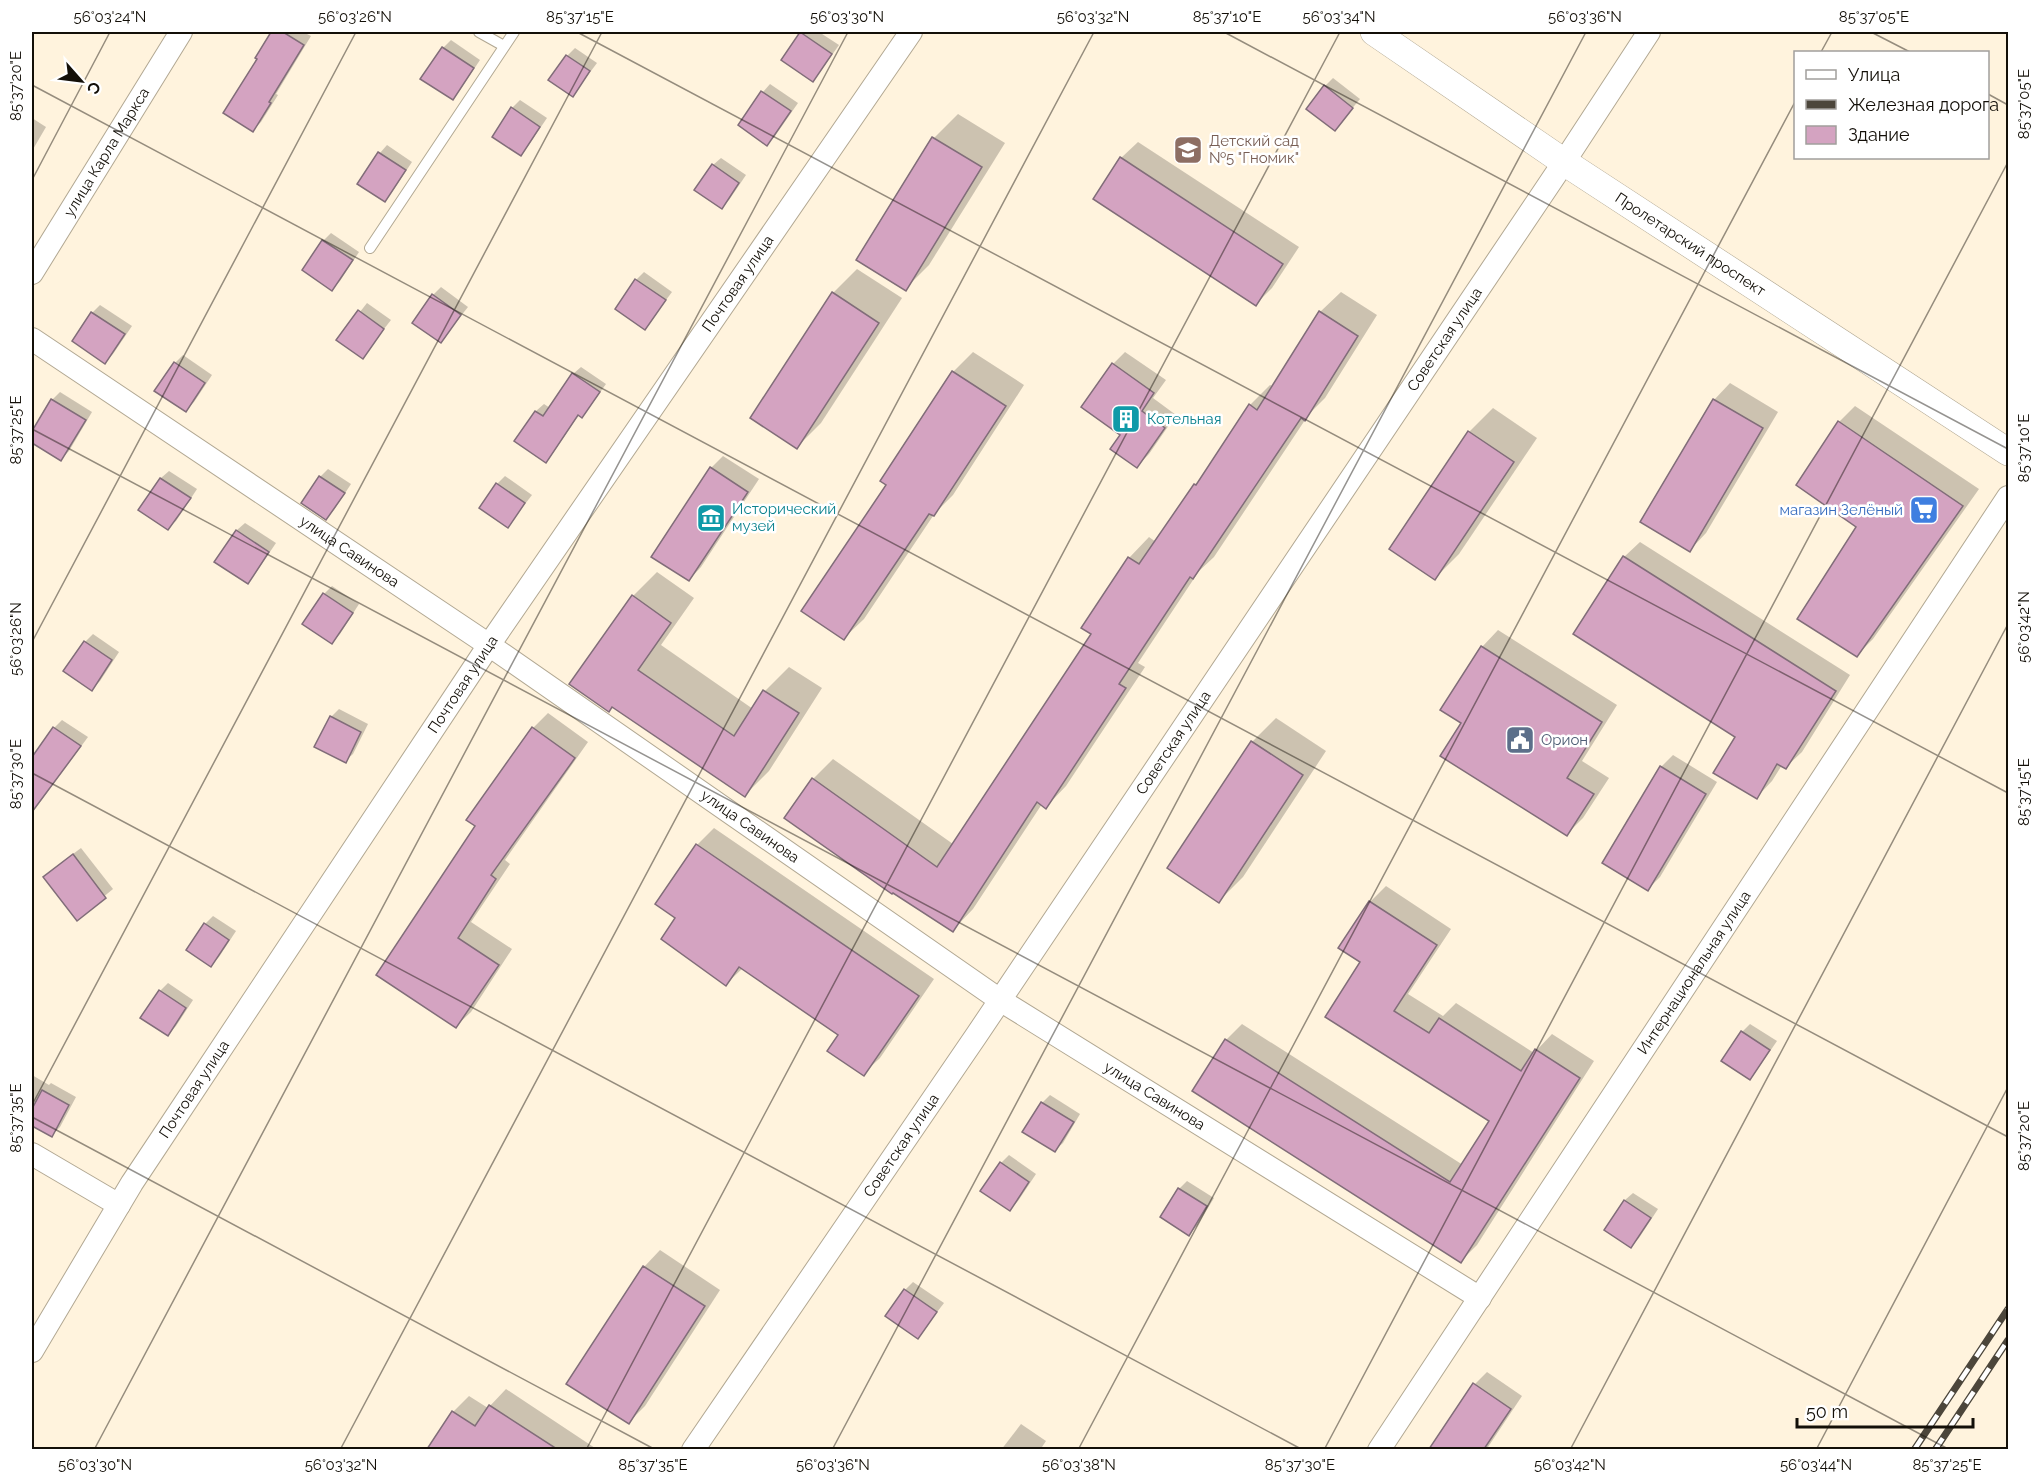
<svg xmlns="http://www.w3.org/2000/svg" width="2040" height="1481" font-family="Raleway,sans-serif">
<rect width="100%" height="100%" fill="#fff3dd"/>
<!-- shadow -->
<g fill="#0003">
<polygon points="273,32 303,32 311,36 276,94 278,95 261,122 253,130 225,113"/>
<polygon points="803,32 819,32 839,45 820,72 812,80 801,33"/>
<polygon points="451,40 480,60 460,90 452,98 443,48"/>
<polygon points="575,48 597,63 573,95 567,56"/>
<polygon points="1333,78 1360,99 1335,129 1325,86"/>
<polygon points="770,84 798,103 775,136 767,144 740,125 763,92"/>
<polygon points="520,100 547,118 528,146 520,154 512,108"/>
<polygon points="958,114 1005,143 929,265 905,289 858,260 934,138"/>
<polygon points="32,118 46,127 32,151"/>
<polygon points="1138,142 1299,247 1272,288 1256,304 1121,158"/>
<polygon points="387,145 412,162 392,192 384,200 360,183 380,153"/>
<polygon points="721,158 746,175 729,200 721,207 713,165"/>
<polygon points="331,233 359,252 340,281 332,289 323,241"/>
<polygon points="857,269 902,298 821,423 797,447 833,293"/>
<polygon points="644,272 672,292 645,328 636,280"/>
<polygon points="441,287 468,307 441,341 433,295"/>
<polygon points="1341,292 1377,315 1325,398 1309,414 1214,557 1199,571 1138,663 1145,667 1066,786 1046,807 1042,804 973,909 953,930 813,779 833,759 953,844 1093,634 1129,558 1149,537 1156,542 1195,485 1203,476 1250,405 1270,385 1274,387 1320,312"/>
<polygon points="367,303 391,320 362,357 338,340"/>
<polygon points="100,305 132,326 113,354 105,362 74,341 92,313"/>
<polygon points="973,352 1024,385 953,495 935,513 864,619 844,638 888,485 882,481 953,372"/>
<polygon points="1125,352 1166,380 1153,398 1176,415 1149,454 1137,466 1122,435 1113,364"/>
<polygon points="183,355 212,375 194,402 186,410 175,363"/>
<polygon points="581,367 606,384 589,408 582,416 579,415 553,453 546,461 516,440 536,411 544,404 550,408 573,374"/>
<polygon points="1730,383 1778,412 1706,533 1690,550 1714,400"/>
<polygon points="60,392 92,412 69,451 61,459 32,441 32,434 52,400"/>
<polygon points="1855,406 1979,489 1873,639 1857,655 1858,527 1839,422"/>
<polygon points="1493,408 1537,438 1459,554 1435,578 1469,432"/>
<polygon points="723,456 759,479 701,567 689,580 711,468"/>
<polygon points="328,469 351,484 334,510 326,518 303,502 320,477"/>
<polygon points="169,471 197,489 176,521 168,528 140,510 161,478"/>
<polygon points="505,476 532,495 508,526 497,484"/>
<polygon points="245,523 276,543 255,574 248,582 216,562 237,530"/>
<polygon points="1640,542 1850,675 1802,752 1786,767 1782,765 1772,781 1757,797 1737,736 1624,557"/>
<polygon points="657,572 694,598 661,645 753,709 765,691 789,667 822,688 769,771 745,795 612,706 633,596"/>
<polygon points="332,586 359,604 340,634 332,642 324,594"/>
<polygon points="1498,630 1617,705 1582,761 1609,778 1583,818 1567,834 1463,723 1482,647"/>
<polygon points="93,634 119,652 100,681 92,689 85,642"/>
<polygon points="339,709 368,724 353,754 345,761 331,717"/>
<polygon points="548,713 588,742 505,860 510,864 471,922 512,949 471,1012 456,1026 378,975 477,826 533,728"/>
<polygon points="1276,718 1326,751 1243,877 1219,901 1252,742"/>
<polygon points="62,720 88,737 32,813 32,760 54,728"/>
<polygon points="1673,755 1717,782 1660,877 1648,889 1661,767"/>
<polygon points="714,828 934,979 880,1058 863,1074 841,1035 743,968 726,984 677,917 657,903 697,845"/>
<polygon points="81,848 113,889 78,918 53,869"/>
<polygon points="1386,886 1451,929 1408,994 1443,1016 1456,1003 1534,1053 1552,1034 1594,1061 1477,1245 1461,1261 1194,1090 1226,1040 1242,1024 1463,1165 1491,1120 1328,1016 1362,962 1370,902"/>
<polygon points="213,916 236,931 219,957 211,965 205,924"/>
<polygon points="168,983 193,1000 176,1026 168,1034 160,991"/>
<polygon points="1750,1024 1777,1041 1757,1070 1750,1078 1723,1060 1742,1032"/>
<polygon points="32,1075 49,1085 51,1083 76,1097 60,1127 52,1135 32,1125"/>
<polygon points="1050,1095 1080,1114 1063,1143 1055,1150 1042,1103"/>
<polygon points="1009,1155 1036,1174 1018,1201 1010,1209 1001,1163"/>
<polygon points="1187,1181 1214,1198 1197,1226 1189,1234 1179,1189"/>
<polygon points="1633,1193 1658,1209 1639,1238 1631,1246 1606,1230 1625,1200"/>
<polygon points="660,1250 720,1290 645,1406 629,1422 644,1267"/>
<polygon points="913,1282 944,1303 918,1337 905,1290"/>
<polygon points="1487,1372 1522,1396 1486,1450 1431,1450 1475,1384"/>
<polygon points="506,1389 598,1450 429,1450 453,1412 469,1396 488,1408"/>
<polygon points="1021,1424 1046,1441 1040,1450 1001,1450"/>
</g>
<!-- building -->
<g fill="#d4a3c1" stroke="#816d79" stroke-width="1.5">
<polygon points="271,32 283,32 304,45 269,102 271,103 253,132 223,113 257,59 255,58"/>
<polygon points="800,32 832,54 813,82 781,60"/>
<polygon points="442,47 474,68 453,100 420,79"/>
<polygon points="566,55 590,71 573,97 548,80"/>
<polygon points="1324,85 1353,108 1335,131 1306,109"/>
<polygon points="761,91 791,111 767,146 738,125"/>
<polygon points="511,107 540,127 521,156 492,137"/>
<polygon points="932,137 982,167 906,291 856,260"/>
<polygon points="378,152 406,170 385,202 357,184"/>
<polygon points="1120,157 1283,264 1256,306 1093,199"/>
<polygon points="712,164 739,183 722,209 694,190"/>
<polygon points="322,240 353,260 332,291 302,270"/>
<polygon points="635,279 666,300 645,330 615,309"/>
<polygon points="832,292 879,323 797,449 750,418"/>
<polygon points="432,294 461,315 441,343 412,323"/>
<polygon points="358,310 384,329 363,359 336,340"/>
<polygon points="1319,311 1358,336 1305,421 1301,418 1193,579 1190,577 1119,684 1126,688 1046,809 1037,802 953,932 893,893 892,894 784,818 812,778 937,867 1091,634 1081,628 1128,557 1139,564 1194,484 1196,485 1249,404 1257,410"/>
<polygon points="91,312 125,334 105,364 72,341"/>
<polygon points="174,362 205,383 186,412 154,391"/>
<polygon points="1112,363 1154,393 1142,411 1165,428 1137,468 1110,449 1120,435 1081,407"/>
<polygon points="952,371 1006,406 934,516 929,514 844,640 801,611 886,485 880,481"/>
<polygon points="572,373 600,392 582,418 578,415 546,463 514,441 535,411 543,416"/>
<polygon points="51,399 86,420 61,461 32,443 32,431"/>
<polygon points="1713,399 1763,428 1690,552 1640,522"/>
<polygon points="1838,421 1963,506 1857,657 1797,619 1856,527 1796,485"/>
<polygon points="1468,431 1514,462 1435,580 1389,549"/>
<polygon points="710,467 748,492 689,581 651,557"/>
<polygon points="319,476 345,493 326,520 301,503"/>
<polygon points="160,478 191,498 168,530 138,510"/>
<polygon points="496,483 525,503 508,528 479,508"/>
<polygon points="236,530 269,552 248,584 214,562"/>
<polygon points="1623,556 1836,691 1786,769 1777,764 1757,799 1713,773 1735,737 1573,634"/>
<polygon points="323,593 353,613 332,644 302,624"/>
<polygon points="632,595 671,623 638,670 734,736 763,690 799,713 745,797 612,707 609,712 569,684"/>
<polygon points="84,641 112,660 92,691 63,671"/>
<polygon points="1481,646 1602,722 1567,778 1594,794 1567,836 1440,756 1461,723 1440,710"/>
<polygon points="330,716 361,732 346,763 314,747"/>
<polygon points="53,727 81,746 32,812 32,757"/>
<polygon points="532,727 575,758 491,875 496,879 458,938 499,965 456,1028 376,975 475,826 466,820"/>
<polygon points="1251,741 1303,775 1219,903 1167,868"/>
<polygon points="1660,766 1706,794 1648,891 1602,863"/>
<polygon points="696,844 919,996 864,1076 827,1051 838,1035 739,967 726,986 661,939 675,918 655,904"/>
<polygon points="73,854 106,898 77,921 43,877"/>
<polygon points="1369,901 1437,945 1394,1011 1429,1033 1439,1018 1521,1071 1535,1049 1580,1078 1461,1263 1192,1091 1225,1039 1450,1182 1489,1121 1325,1017 1360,962 1338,948"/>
<polygon points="204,923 229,940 211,967 186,950"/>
<polygon points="159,990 186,1008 168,1036 140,1018"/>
<polygon points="1741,1031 1770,1050 1750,1080 1721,1061"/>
<polygon points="42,1090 69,1105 52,1137 32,1126 32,1109"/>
<polygon points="1041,1102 1074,1122 1055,1152 1022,1132"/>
<polygon points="1000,1162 1029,1182 1010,1211 980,1191"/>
<polygon points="1178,1188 1207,1206 1189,1236 1160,1217"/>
<polygon points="1624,1200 1651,1218 1631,1248 1604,1230"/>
<polygon points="643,1266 705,1306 629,1424 566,1384"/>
<polygon points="904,1289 937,1312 918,1339 885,1316"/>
<polygon points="1473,1383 1511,1409 1484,1449 1429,1449"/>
<polygon points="489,1405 557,1449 427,1449 452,1411 475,1426"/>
</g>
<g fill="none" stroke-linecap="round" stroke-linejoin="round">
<!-- service casing -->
<g stroke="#b2a893" stroke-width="12">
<g id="service">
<polyline points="479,32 504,46"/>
<polyline points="370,248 514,32"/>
</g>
</g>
<!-- minor casing -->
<g stroke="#b2a893" stroke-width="24">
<g id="minor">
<path id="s1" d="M32,273l149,-241"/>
<path id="s2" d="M32,339l457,306 511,355 480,298"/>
<polyline points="32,1154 119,1205"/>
<path id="s3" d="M32,1351l100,-168 357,-538 422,-613"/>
<path id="s4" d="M693,1450l283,-414 588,-874 85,-130"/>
<path id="s5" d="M1379,1450l629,-953"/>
</g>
</g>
<!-- tertiary casing -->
<g stroke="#b2a893" stroke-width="28">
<g id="tertiary">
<path id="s6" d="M1374,32l190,130 444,290"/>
</g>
</g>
<!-- service -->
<use href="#service" stroke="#fff" stroke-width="10"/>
<!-- minor -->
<use href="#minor" stroke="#fff" stroke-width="22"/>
<!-- tertiary -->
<use href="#tertiary" stroke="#fff" stroke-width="27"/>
<!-- rail casing -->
<g stroke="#4c463b" stroke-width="7">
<g id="rail">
<polyline points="1914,1450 2008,1309"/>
<polyline points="1935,1450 2008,1340"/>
</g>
</g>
<!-- rail -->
<use href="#rail" stroke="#fff" stroke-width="4.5" stroke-dasharray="14" stroke-linecap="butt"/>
</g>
<!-- ticks -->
<path fill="none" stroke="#130f08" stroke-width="1.5" stroke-opacity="0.45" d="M577,32l1431,761M1224,32l784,417M1871,32l39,20M1821,52l11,-20M32,85l1976,1052M1988,94l20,11M32,180l78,-148M32,429l1918,1021M32,642l324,-610M32,773l1271,677M32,1105l570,-1073M32,1117l624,333M94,1450l754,-1418M340,1450l754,-1418M586,1450l754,-1418M832,1450l754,-1418M1078,1450l718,-1350M1324,1450l684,-1288M1570,1450l438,-826M1816,1450l192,-363"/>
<!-- icons -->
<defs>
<g id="school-square" transform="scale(1.5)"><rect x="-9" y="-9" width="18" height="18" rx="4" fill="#8d6e63" stroke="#fff"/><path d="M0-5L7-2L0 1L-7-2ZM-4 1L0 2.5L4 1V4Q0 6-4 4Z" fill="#fff"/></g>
<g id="building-square" transform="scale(1.5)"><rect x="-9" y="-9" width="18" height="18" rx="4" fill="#0f9aa8" stroke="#fff"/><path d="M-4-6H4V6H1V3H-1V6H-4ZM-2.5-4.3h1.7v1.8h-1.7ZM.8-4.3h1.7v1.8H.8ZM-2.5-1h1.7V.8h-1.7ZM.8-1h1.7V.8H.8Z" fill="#fff"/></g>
<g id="supermarket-square" transform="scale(1.5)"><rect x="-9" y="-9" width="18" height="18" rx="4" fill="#3f7fe0" stroke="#fff"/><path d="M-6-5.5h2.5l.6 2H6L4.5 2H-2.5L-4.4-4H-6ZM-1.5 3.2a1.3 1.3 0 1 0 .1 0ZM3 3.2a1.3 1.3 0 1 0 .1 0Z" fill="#fff"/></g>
<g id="museum-square" transform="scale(1.5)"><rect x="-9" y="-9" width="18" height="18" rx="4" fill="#0f9aa8" stroke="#fff"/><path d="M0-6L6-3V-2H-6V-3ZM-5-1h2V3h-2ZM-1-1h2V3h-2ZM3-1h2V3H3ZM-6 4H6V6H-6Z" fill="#fff"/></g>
<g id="civic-square" transform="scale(1.5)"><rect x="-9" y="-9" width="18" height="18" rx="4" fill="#5c6f8a" stroke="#fff"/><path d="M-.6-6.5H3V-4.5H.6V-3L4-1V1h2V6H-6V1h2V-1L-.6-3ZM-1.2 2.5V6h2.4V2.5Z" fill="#fff"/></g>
</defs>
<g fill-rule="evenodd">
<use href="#school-square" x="1188" y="150"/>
<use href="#building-square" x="1126" y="419"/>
<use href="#supermarket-square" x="1924" y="510"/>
<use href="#museum-square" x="711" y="518"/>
<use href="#civic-square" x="1520" y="740"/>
</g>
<g text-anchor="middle" stroke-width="5" stroke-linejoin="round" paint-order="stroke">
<!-- education labels -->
<g font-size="15" fill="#785e54" stroke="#fff" text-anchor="start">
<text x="1209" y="146">Детский сад<tspan x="1209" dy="17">№5 "Гномик"</tspan></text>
</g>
<!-- street labels -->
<g font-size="15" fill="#130f08" stroke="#fff">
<text dy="5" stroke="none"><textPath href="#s1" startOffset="142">улица Карла Маркса</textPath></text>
<text dy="5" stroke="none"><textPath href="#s6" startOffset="381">Пролетарский проспект</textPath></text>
<text dy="5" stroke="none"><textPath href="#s3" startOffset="1280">Почтовая улица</textPath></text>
<text dy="5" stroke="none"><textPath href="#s4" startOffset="1341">Советская улица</textPath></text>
<text dy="5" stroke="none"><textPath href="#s2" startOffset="382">улица Савинова</textPath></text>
<text dy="5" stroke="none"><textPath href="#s3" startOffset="794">Почтовая улица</textPath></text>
<text dy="5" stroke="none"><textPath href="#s4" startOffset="855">Советская улица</textPath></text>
<text dy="5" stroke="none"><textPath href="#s2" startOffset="868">улица Савинова</textPath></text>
<text dy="5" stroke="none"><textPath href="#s5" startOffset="572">Интернациональная улица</textPath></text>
<text dy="5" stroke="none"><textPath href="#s3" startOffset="308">Почтовая улица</textPath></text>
<text dy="5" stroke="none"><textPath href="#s2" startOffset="1354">улица Савинова</textPath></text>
<text dy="5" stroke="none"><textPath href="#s4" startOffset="369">Советская улица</textPath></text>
</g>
<!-- culture labels -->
<g font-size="15" fill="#0d838f" stroke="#fff" text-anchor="start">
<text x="1147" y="424">Котельная</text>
<text x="732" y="514">Исторический<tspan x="732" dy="17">музей</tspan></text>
</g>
<!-- shop labels -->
<g font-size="15" fill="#366cbe" stroke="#fff" text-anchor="end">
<text x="1903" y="515">магазин Зелёный</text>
</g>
<!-- service labels -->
<g font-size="15" fill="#4e5e75" stroke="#fff" text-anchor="start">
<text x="1541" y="745">Орион</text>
</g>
</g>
<!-- border -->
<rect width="2040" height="1481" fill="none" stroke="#ffffff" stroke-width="66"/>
<!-- legend -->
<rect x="1794" y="51" width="195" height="108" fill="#ffffff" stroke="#a19f9c" stroke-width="1.5"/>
<rect x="1806" y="70" width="30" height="9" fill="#ffffff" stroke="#a19f9c" stroke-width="1.5"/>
<text x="1848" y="81" font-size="18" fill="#130f08">Улица</text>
<rect x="1806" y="100" width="30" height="9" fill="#4c463b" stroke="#a19f9c" stroke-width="1.5"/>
<text x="1848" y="111" font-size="18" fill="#130f08">Железная дорога</text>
<rect x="1806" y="126" width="30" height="18" fill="#d4a3c1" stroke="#a19f9c" stroke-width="1.5"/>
<text x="1848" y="141" font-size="18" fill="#130f08">Здание</text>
<!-- north arrow -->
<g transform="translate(81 81) rotate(118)" stroke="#ffffff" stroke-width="4.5" paint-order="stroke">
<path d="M0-4.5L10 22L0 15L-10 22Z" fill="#130f08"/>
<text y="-9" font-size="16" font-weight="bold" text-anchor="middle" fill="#130f08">С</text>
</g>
<!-- scale -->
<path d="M1797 1418v9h176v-9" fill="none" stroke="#130f08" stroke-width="3"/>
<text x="1806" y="1418" font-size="18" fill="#130f08" stroke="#ffffff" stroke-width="4.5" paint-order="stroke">50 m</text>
<rect x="33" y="33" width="1974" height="1415" fill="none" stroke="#130f08" stroke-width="2"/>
<g font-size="15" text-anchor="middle" fill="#130f08">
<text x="110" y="22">56°03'24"N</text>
<text x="355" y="22">56°03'26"N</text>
<text x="580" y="22">85°37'15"E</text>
<text x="847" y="22">56°03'30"N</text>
<text x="1093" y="22">56°03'32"N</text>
<text x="1227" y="22">85°37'10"E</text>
<text x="1339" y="22">56°03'34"N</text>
<text x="1585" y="22">56°03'36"N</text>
<text x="1874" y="22">85°37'05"E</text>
<text transform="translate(16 86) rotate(-90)" y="5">85°37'20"E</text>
<text transform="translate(2024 104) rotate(-90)" y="5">85°37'05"E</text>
<text transform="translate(16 430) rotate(-90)" y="5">85°37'25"E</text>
<text transform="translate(2024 448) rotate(-90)" y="5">85°37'10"E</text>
<text transform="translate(2024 627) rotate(-90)" y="5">56°03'42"N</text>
<text transform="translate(16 639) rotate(-90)" y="5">56°03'26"N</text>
<text transform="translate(16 774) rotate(-90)" y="5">85°37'30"E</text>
<text transform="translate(2024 792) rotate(-90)" y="5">85°37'15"E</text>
<text transform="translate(16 1118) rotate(-90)" y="5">85°37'35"E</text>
<text transform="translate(2024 1136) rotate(-90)" y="5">85°37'20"E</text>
<text x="95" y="1470">56°03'30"N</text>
<text x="341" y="1470">56°03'32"N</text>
<text x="653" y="1470">85°37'35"E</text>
<text x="833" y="1470">56°03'36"N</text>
<text x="1079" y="1470">56°03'38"N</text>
<text x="1300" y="1470">85°37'30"E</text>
<text x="1570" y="1470">56°03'42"N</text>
<text x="1816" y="1470">56°03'44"N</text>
<text x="1947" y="1470">85°37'25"E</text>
</g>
</svg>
